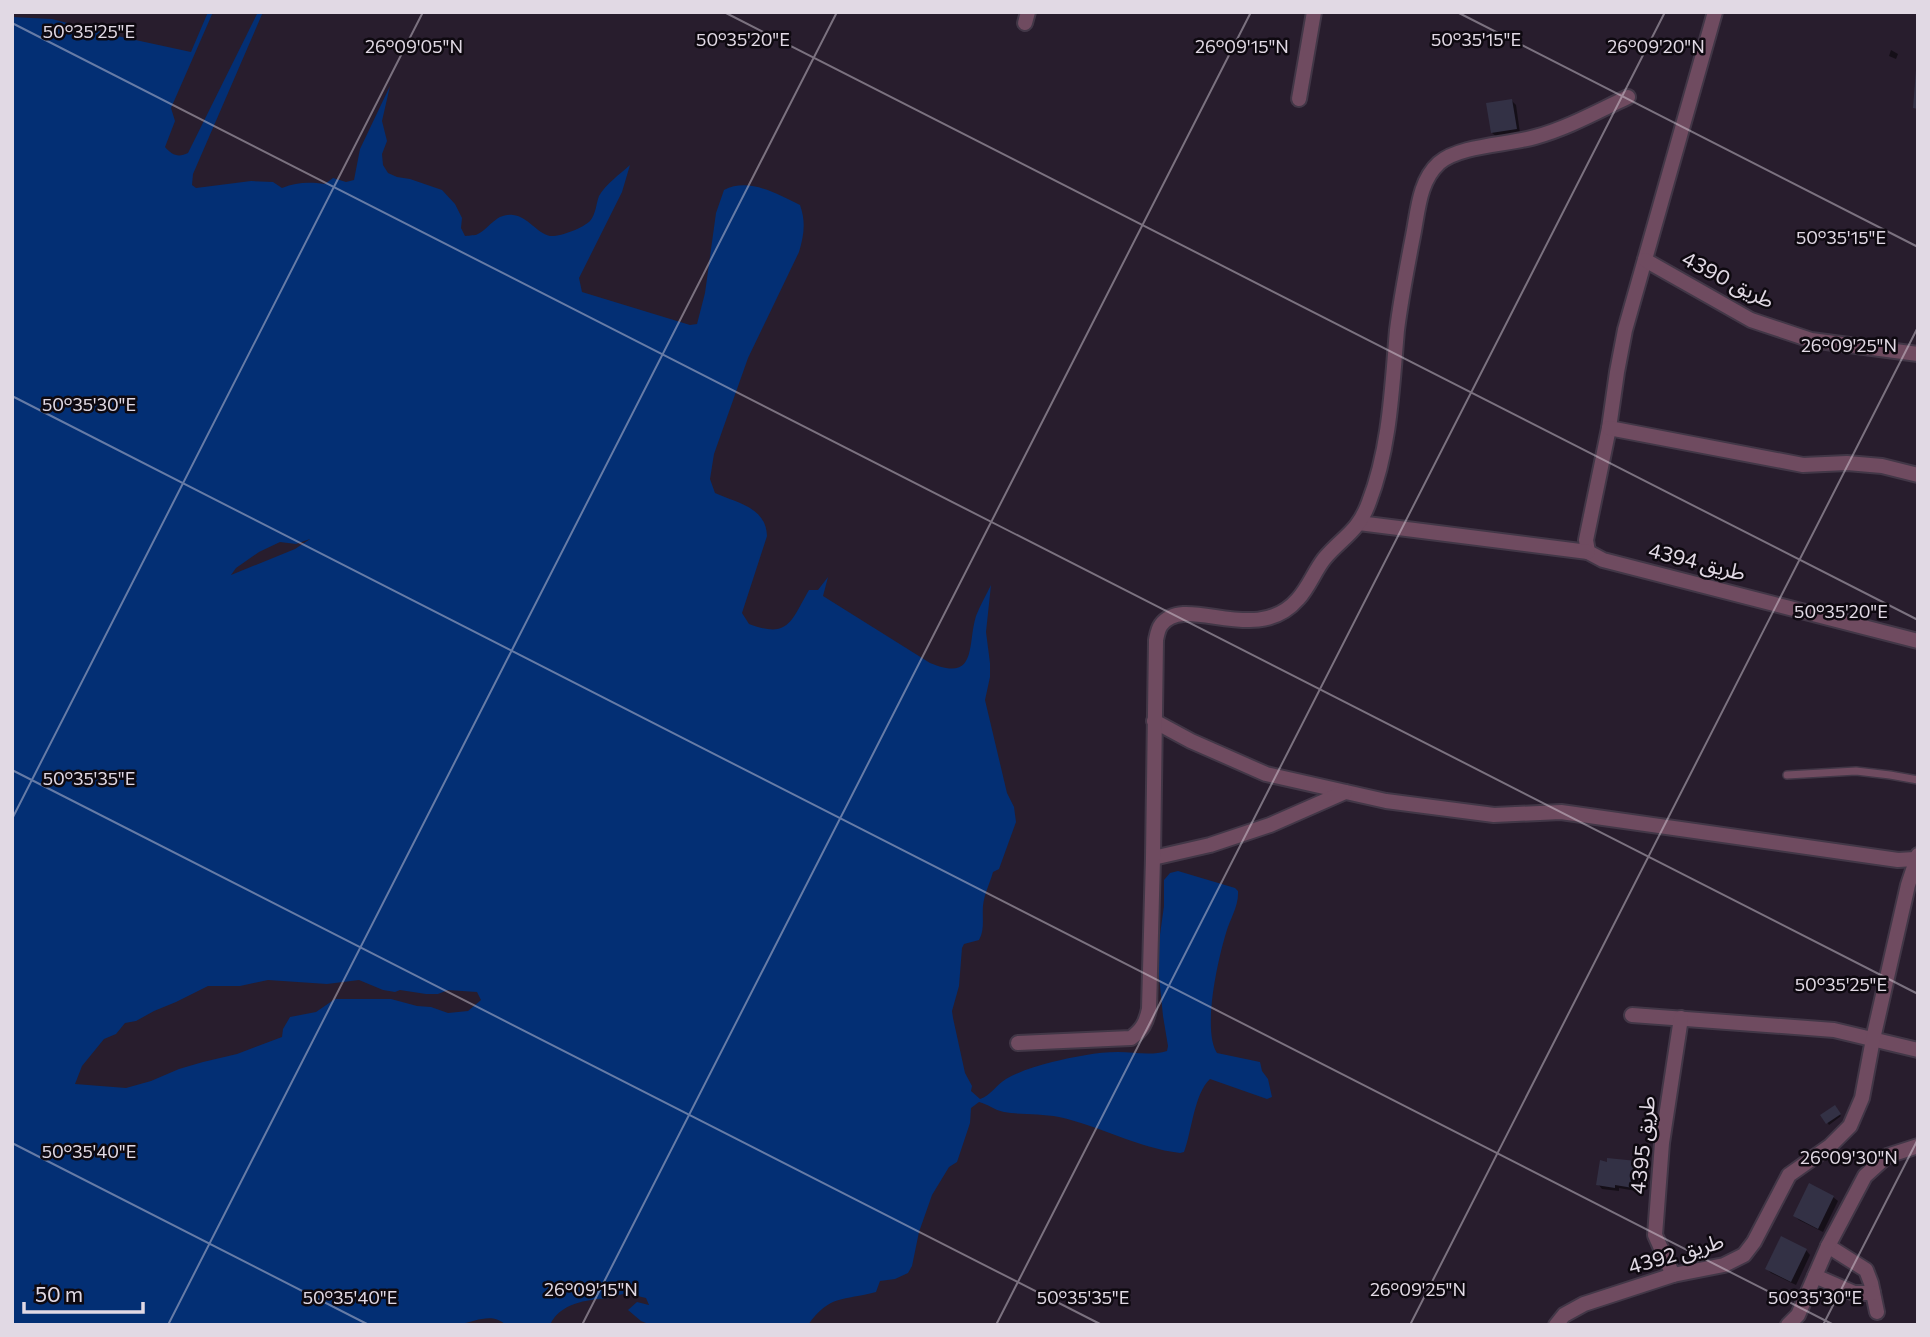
<svg xmlns="http://www.w3.org/2000/svg" width="1930" height="1337" font-family="Commissioner,'Noto Sans Arabic',sans-serif">
<rect width="100%" height="100%" fill="#281d2d"/>
<!-- water -->
<path fill="#032f74" fill-rule="evenodd" d="M208,12h5l-42,96 4,13 -10,26c7,8 13,11 23,6l70,-141h5l-70,162 -1,11 4,3 55,-7 22,1 9,6c15,-6 27,-6 43,-4l8,-6 13,4 8,-2 6,-31 30,-63 -8,35 5,20 -5,13 1,11 5,8 9,4 13,2 32,11 13,14 7,14 -1,10 4,8c2,0 9,-1 11,-1 14,-6 19,-22 37,-20 16,2 23,18 37,21 10,1 33,-8 40,-15 6,-7 6,-17 9,-25 7,-12 21,-22 31,-31l-8,27 -43,86 3,14 108,33 7,-1 8,-31 11,-80 8,-23c25,-13 53,4 76,15 6,17 4,30 -1,47l-51,106 -34,96 -4,25 5,14c22,10 51,14 52,43l-25,77 7,11c40,15 42,-3 60,-34h9l10,-13 -5,19 107,67c48,20 37,-18 46,-47 4,-10 10,-21 15,-31l-5,47 4,31v14l-5,23 22,93 7,14 2,15 -17,47 -6,3c-3,11 -9,22 -10,34 -1,12 2,23 -4,34l-15,4 -2,4 -3,38 -7,25 1,7 12,55 7,13 -1,5 9,8c10,-3 16,-14 26,-20 14,-8 30,-13 46,-17 21,-5 45,-10 66,-10 16,0 33,4 49,-1l1,-5 -5,-30 -6,-60 7,-50v-26l6,-7 8,-2 57,17 3,3c1,15 -8,28 -12,42 -8,26 -24,97 -9,120l43,9 2,9 6,8 4,18 -5,2 -57,-20c-16,15 -18,52 -26,73l-4,1c-42,-5 -80,-27 -121,-36 -19,-4 -37,-2 -55,-5 -10,-2 -16,-8 -25,-10l-8,6 -1,15 -13,39 -8,5 -17,28 -13,37 -7,34 -4,7 -13,6 -15,2 -4,11c-33,9 -46,2 -68,33h-157l-10,-4 -13,-11 9,-8 12,3 -3,-7c-6,-1 -15,-5 -22,-4 -5,0 -10,4 -16,4 -22,2 -48,5 -58,27h-44c-14,-13 -29,-4 -46,-1 -6,1 -12,0 -18,1h-129l-2,-2 -5,2h-294v-1308l40,2 65,17 74,16zM310,539l-15,10 -64,26 5,-7 23,-16 21,-10 16,2zM268,980l59,4 32,-4 24,10 12,2 5,-2 26,4h12l10,-4 29,2 4,8 -13,11 -20,2 -17,-6 -14,-1 -26,-7h-56l-19,13 -26,5 -7,12 -1,8 -45,17 -34,8 -24,7 -28,12 -25,7 -51,-4 7,-18 22,-27 12,-5 9,-11 11,-2 18,-10 22,-9 32,-16h32z"/>
<!-- shadow -->
<g fill="#0007">
<polygon points="1891,50 1898,54 1896,59 1889,56"/>
<polygon points="1512,101 1516,105 1520,133 1497,137 1492,133"/>
<polygon points="1835,1107 1841,1116 1829,1125 1823,1115"/>
<polygon points="1636,1163 1640,1167 1636,1191 1619,1188 1619,1191 1602,1189 1598,1184"/>
<polygon points="1833,1197 1838,1201 1823,1232 1799,1220 1795,1216"/>
<polygon points="1806,1250 1810,1255 1796,1285 1771,1273 1767,1269"/>
</g>
<!-- building -->
<g fill="#333145">
<polygon points="1916,70 1918,70 1918,109 1913,108"/>
<polygon points="1512,99 1517,129 1491,133 1486,103"/>
<polygon points="1835,1105 1841,1114 1826,1124 1820,1115"/>
<polygon points="1607,1158 1637,1161 1633,1188 1615,1185 1615,1188 1596,1185 1600,1160 1607,1162"/>
<polygon points="1809,1183 1834,1196 1818,1229 1793,1216"/>
<polygon points="1781,1236 1807,1249 1791,1282 1765,1269"/>
</g>
<g fill="none" stroke-linecap="round" stroke-linejoin="round">
<!-- service casing -->
<g stroke="#423747" stroke-width="10">
<polyline id="service" points="1787,775 1856,771 1890,775 1918,780"/>
</g>
<!-- minor casing -->
<g stroke="#423747" stroke-width="18">
<g id="minor">
<polyline points="1715,12 1625,330 1617,372 1609,428 1586,540 1588,552 1603,560 1918,641"/>
<polyline points="1025,23 1028,12"/>
<polyline points="1299,99 1314,12"/>
<polyline points="1645,260 1751,320 1811,340 1918,354"/>
<polyline points="1609,428 1803,465 1847,463 1882,466 1918,475"/>
<polyline points="1359,523 1588,552"/>
<polyline points="1154,721 1191,741 1266,774 1386,801 1494,815 1561,812 1898,860 1915,859"/>
<polyline points="1153,858 1210,845 1270,825 1345,792"/>
<polyline points="1632,1015 1834,1030 1918,1050"/>
<path d="M1018,1043l113,-5c11,-8 15,-15 18,-29l4,-151 3,-218c1,-5 2,-11 5,-15 24,-33 95,23 137,-26 11,-12 16,-27 26,-40 18,-22 34,-26 45,-57 21,-54 23,-115 28,-172 4,-32 10,-63 16,-94 5,-25 6,-55 26,-73 21,-18 69,-18 96,-26 33,-9 63,-26 93,-40"/>
<polyline points="1828,1246 1866,1270 1871,1283 1877,1312"/>
<polyline points="1673,1275 1655,1235 1662,1143 1681,1018"/>
<polyline points="1815,1276 1854,1293 1873,1293"/>
<polyline points="1556,1325 1564,1315 1584,1304 1673,1275 1724,1265 1744,1255 1754,1242 1789,1175 1830,1146 1850,1126 1862,1098 1873,1039 1908,885 1918,855"/>
<polyline points="1788,1325 1798,1315 1828,1246 1865,1176 1887,1156 1918,1146"/>
</g>
</g>
<!-- service -->
<use href="#service" stroke="#6f4b60" stroke-width="7"/>
<!-- minor -->
<use href="#minor" stroke="#6f4b60" stroke-width="14"/>
</g>
<!-- ticks -->
<path fill="none" stroke="#e1d9e4" stroke-width="2" stroke-opacity="0.45" d="M724,12l1194,608M1457,12l461,235M12,23l1906,971M12,396l1822,929M12,770l1090,555M12,819l411,-807M12,1143l357,182M168,1325l669,-1313M582,1325l669,-1313M996,1325l669,-1313M1410,1325l508,-998M1823,1325l95,-186"/>
<g text-anchor="middle" stroke-width="5" stroke-linejoin="round" paint-order="stroke">
<!-- street labels -->
<g font-size="21" fill="#e1d9e4" stroke="#0e0910">
<text transform="translate(1728 280) rotate(27)" y="7">طريق 4390</text>
<text transform="translate(1697 562) rotate(14)" y="7">طريق 4394</text>
<text transform="translate(1643 1145) rotate(-84)" y="7">طريق 4395</text>
<text transform="translate(1676 1254) rotate(-16)" y="7">طريق 4392</text>
</g>
</g>
<g font-size="18" text-anchor="middle" fill="#e1d9e4" stroke="#0e0910" stroke-width="5" stroke-linejoin="round" paint-order="stroke">
<text x="89" y="38">50°35'25"E</text>
<text x="743" y="46">50°35'20"E</text>
<text x="1476" y="46">50°35'15"E</text>
<text x="414" y="53">26°09'05"N</text>
<text x="1242" y="53">26°09'15"N</text>
<text x="1656" y="53">26°09'20"N</text>
<text x="1841" y="244">50°35'15"E</text>
<text x="1849" y="352">26°09'25"N</text>
<text x="89" y="411">50°35'30"E</text>
<text x="1841" y="618">50°35'20"E</text>
<text x="89" y="785">50°35'35"E</text>
<text x="1841" y="991">50°35'25"E</text>
<text x="89" y="1158">50°35'40"E</text>
<text x="1849" y="1164">26°09'30"N</text>
<text x="591" y="1296">26°09'15"N</text>
<text x="1418" y="1296">26°09'25"N</text>
<text x="1083" y="1304">50°35'35"E</text>
<text x="1815" y="1304">50°35'30"E</text>
<text x="350" y="1304">50°35'40"E</text>
</g>
<!-- border -->
<rect width="1930" height="1337" fill="none" stroke="#e1d9e4" stroke-width="28"/>
<!-- scale -->
<path d="M24 1302v10h119v-10" fill="none" stroke="#e1d9e4" stroke-width="3.5"/>
<text x="35" y="1302" font-size="21" fill="#e1d9e4" stroke="#0e0910" stroke-width="5" paint-order="stroke">50 m</text>
</svg>
